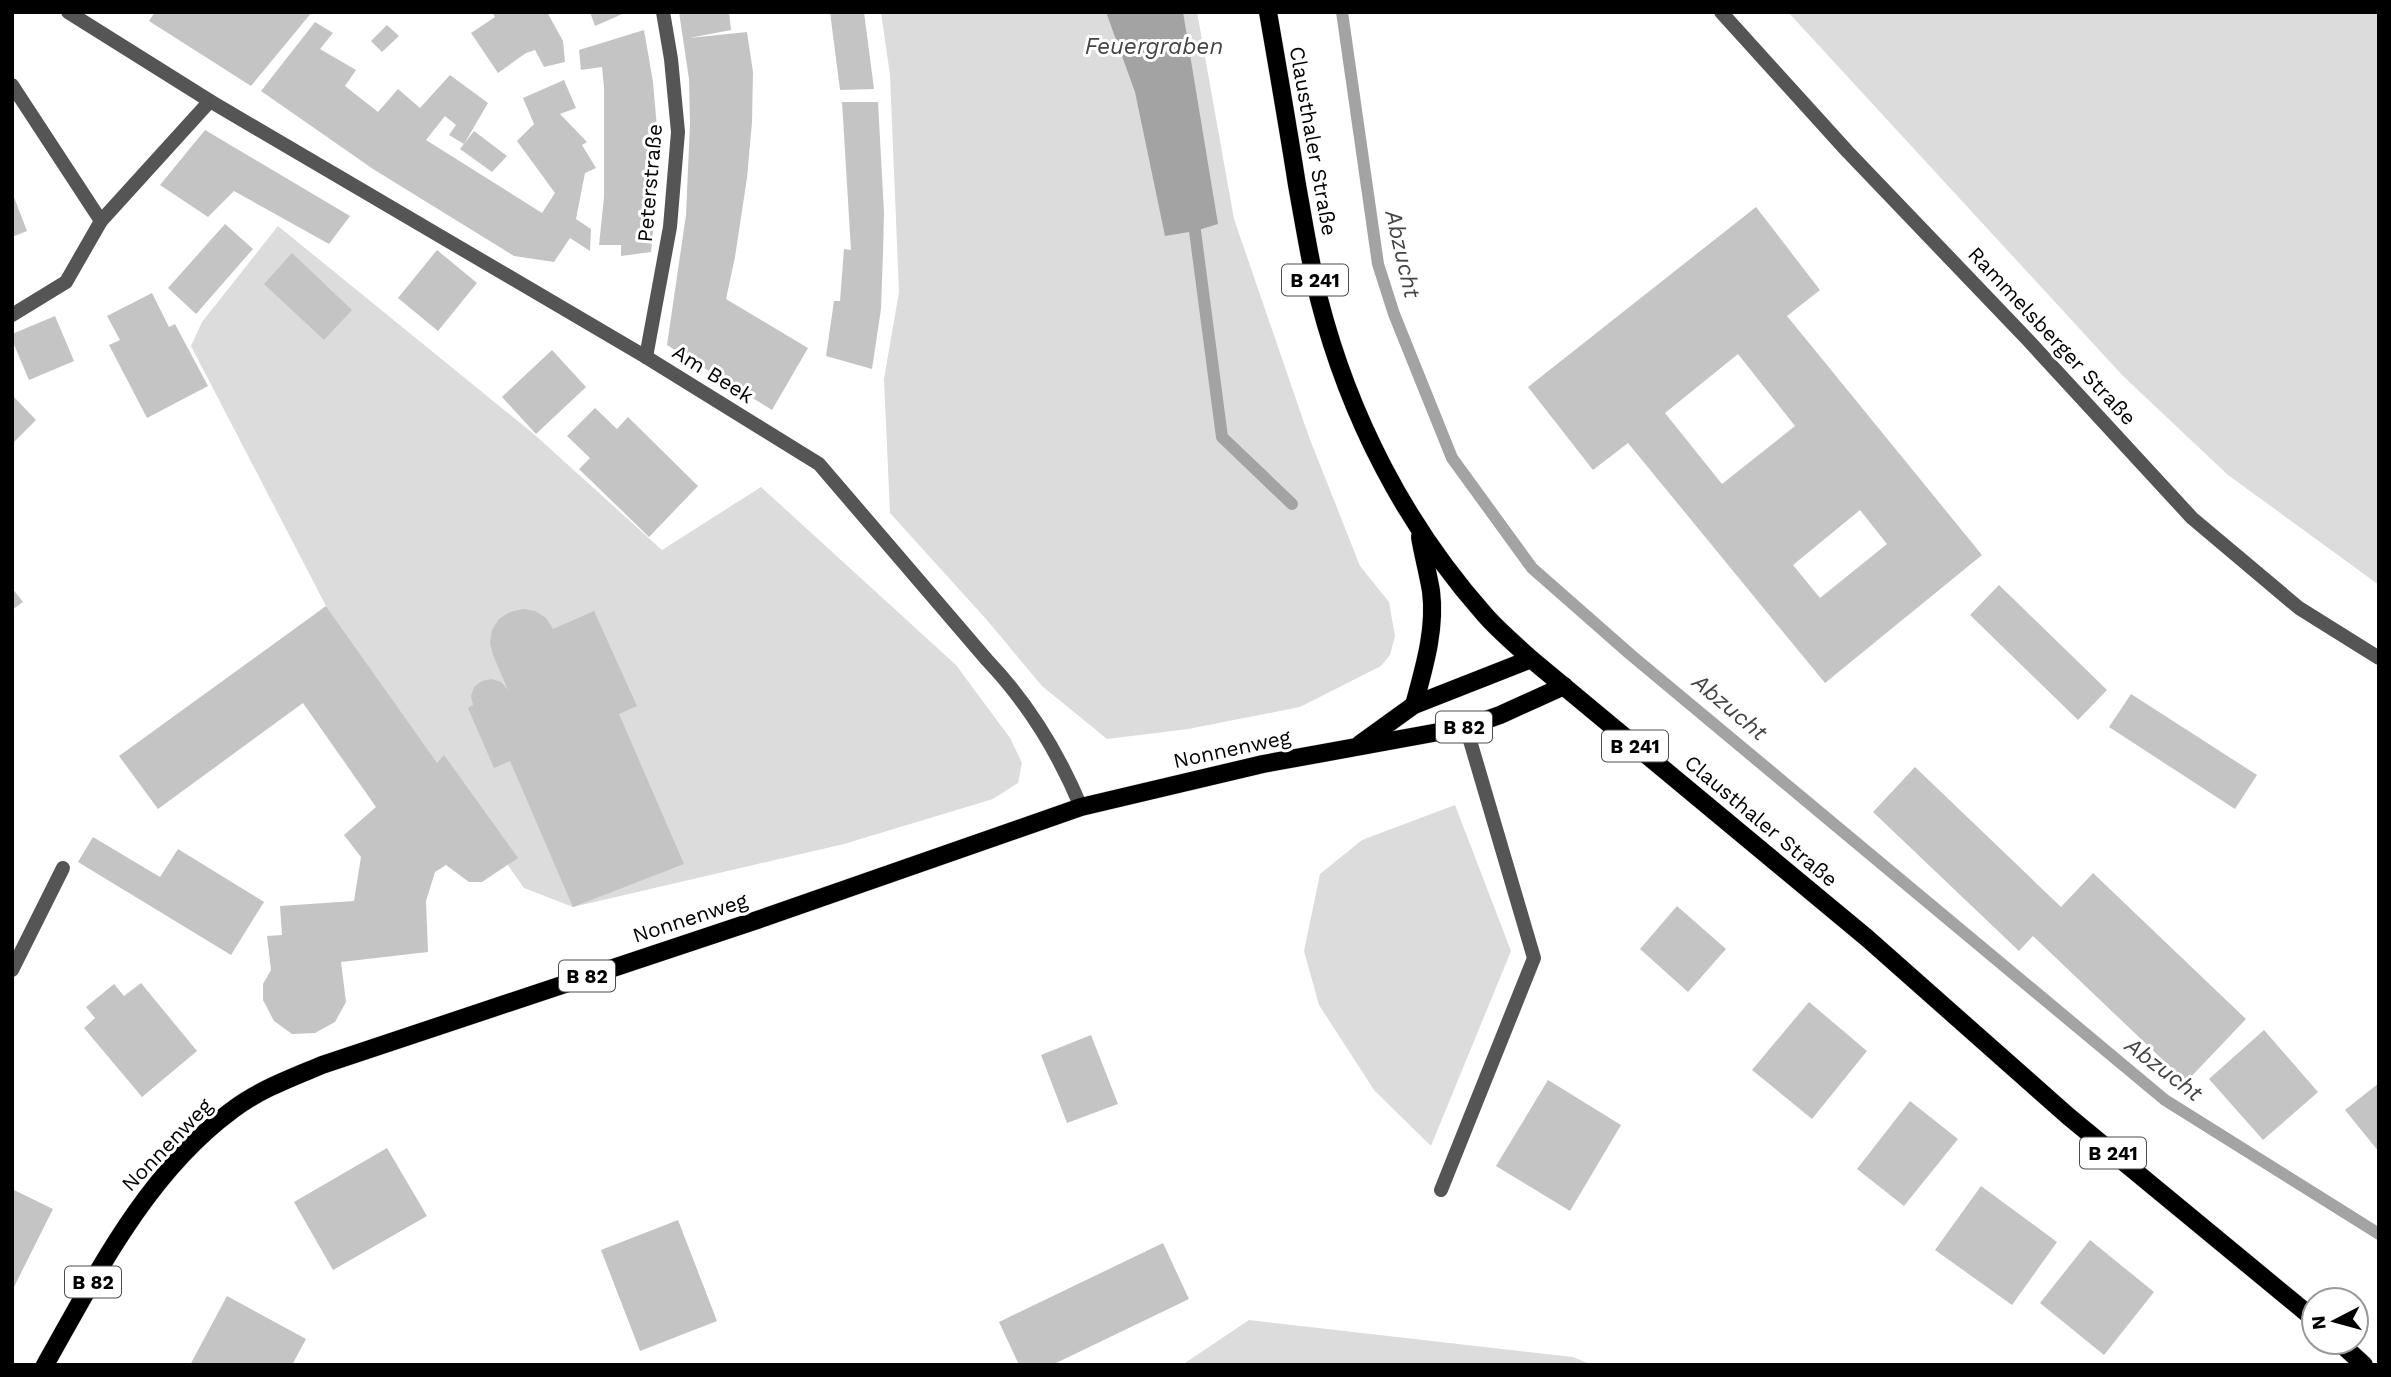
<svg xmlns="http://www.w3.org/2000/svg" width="2391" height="1377" font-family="'Work Sans',sans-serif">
<rect width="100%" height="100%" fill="#fff"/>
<!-- green -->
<g fill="#dcdcdc">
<polygon points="881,12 1197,12 1234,219 1309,437 1360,566 1389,602 1395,636 1390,655 1381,666 1300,707 1188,729 1107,739 1042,686 986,619 890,513 884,379 899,292 890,75"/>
<polygon points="1788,12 2379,12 2379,585 2228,475 2123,376"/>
<polygon points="278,226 535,435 662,550 761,487 956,665 1010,738 1022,763 1018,783 993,799 844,844 573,907 524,888 326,606 191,346 202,322"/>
<polygon points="1455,805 1511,951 1431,1146 1374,1090 1319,1005 1304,951 1320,874 1362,840"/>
<polygon points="1249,1320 1573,1357 1592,1365 1182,1365"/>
</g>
<!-- water -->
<polygon fill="#a3a3a3" points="1106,12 1183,12 1218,224 1195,231 1165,236 1135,92"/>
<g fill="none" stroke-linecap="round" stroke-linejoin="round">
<!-- stream -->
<g stroke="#a3a3a3" stroke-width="12">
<polyline points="1342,12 1378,264 1394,314 1452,458 1532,568 1631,655 2165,1100 2379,1234"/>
<polyline points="1195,231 1222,437 1292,504"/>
</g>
</g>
<!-- building -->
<g fill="#c4c4c4" fill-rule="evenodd">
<polygon points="155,12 312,12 251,86 149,21"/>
<polygon points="492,12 547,12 563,41 565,62 544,67 535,50 526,53 498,73 471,33 495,17"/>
<polygon points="590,12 627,12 595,26"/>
<polygon points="679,12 729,12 731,30 689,38 747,32 753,72 752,122 747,178 735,257 726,299 808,348 772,410 667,345 686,215 690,123 689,79"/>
<polygon points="830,12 864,12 874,89 840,90"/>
<polygon points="315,22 333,33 320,49 356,70 345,86 378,112 398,89 420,108 450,75 488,103 464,144 449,135 456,125 445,116 426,140 542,213 555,193 517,141 534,124 523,98 564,80 576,108 560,114 587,142 582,145 596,168 585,173 576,219 591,229 590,251 570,238 554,262 514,256 373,169 261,91"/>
<polygon points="387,25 399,36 382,52 371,41"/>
<polygon points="644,30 653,82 657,128 656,201 651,252 621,256 621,245 599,245 604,197 604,87 602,67 581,70 579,50"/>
<polygon points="842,102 878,102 884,213 883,253 881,309 872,369 826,356 834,301 840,301 844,249 851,250"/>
<polygon points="205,130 350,216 329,244 234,191 208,217 160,185"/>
<polygon points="474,131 507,156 492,172 460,149"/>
<polygon points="12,192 27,231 12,237"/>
<path d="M1756,207l64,83 -33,26 195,239 -157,128 -197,-240 -35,27 -65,-83zM1738,354l57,72 -73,58 -57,-71zM1860,510l27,34 -67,54 -27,-33z"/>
<polygon points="225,224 253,249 196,314 168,288"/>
<polygon points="437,250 477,283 438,331 398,298"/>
<polygon points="292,253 352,310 324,340 264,284"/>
<polygon points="152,293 169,327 175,324 208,386 147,418 109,345 120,340 107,316"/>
<polygon points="55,316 74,361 29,380 12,340 12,334"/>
<polygon points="552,350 586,387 536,434 502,397"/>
<polygon points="12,395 36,420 12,444"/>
<polygon points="595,408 617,429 628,417 698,486 649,537 579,469 590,458 567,436"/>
<polygon points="1999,585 2107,690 2078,720 1970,615"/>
<polygon points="12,588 23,602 12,610"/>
<polygon points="326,606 437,763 444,755 518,858 482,882 469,882 446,865 435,872 426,901 428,952 341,962 346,1002 335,1022 315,1033 292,1034 274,1021 263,1000 263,984 271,970 267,936 282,935 280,906 354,901 361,857 344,835 376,807 303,703 158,809 119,756"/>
<polygon points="523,609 535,611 546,618 553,629 594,611 637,706 619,714 684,864 573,907 510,761 494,768 468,708 473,705 471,696 474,687 482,681 492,679 501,682 508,690 493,655 490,643 492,630 499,619 510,612"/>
<polygon points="2131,694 2257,775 2235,809 2109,727"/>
<polygon points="1915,767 2061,907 2093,873 2246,1019 2186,1082 2033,936 2019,951 1873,812"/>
<polygon points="93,837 160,877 178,849 264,902 231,955 78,862"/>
<polygon points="1677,906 1726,949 1688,992 1640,949"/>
<polygon points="141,983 197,1051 142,1097 84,1028 95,1018 86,1007 114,984 124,996"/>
<polygon points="1809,1002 1867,1051 1812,1119 1752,1070"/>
<polygon points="2264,1030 2318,1092 2263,1140 2209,1079"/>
<polygon points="1091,1035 1118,1104 1067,1123 1041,1055"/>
<polygon points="1548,1080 1621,1125 1570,1211 1496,1166"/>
<polygon points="2379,1083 2379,1152 2345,1110"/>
<polygon points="1910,1101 1958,1139 1904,1206 1857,1169"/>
<polygon points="387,1148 427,1216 333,1270 294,1202"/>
<polygon points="1981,1186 2057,1242 2012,1305 1935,1250"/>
<polygon points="12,1189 53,1209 12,1291"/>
<polygon points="678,1220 717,1321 640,1351 601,1250"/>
<polygon points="2090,1240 2154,1292 2104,1355 2040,1303"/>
<polygon points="1163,1243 1189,1299 1052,1365 1019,1365 999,1322"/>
<polygon points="227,1296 306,1339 292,1365 190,1365"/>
</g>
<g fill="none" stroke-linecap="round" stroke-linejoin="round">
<!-- primary casing -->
<g stroke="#dbdbdb" stroke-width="19">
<g id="primary">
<path d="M1268,12c10,58 20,115 29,173 7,38 13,77 22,114 30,117 86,226 166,316 14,16 31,30 46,44l336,279 201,178 246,203"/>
<path d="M1414,705c10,-37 22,-76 17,-114 -3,-18 -8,-36 -11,-54"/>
<polyline points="1360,744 1414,705 1531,659"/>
<polyline points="2339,1342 2364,1365"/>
<path d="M45,1365c51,-90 101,-191 186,-254 27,-21 60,-33 91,-46l441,-147 318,-111 182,-43 203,-37 34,-12 64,-29"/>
</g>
</g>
<!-- lane -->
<g stroke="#555" stroke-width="14">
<polyline points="12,315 66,282 101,221"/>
<polyline points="12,970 63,868"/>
<polyline points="1441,1190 1534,958 1466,727"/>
</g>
<!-- street -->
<g stroke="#555" stroke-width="14">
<path d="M68,12l142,89 436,256 173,107 168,196c41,43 71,92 94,147"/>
<polyline points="1721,12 1847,151 2028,340 2192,518 2299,608 2379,658"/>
<polyline points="12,85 101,221 210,101"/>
<polyline points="646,357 670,227 678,132 671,59 663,12"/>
</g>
<!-- primary -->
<use href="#primary" stroke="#000" stroke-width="18"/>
</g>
<g text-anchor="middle" stroke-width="6" stroke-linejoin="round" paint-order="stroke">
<!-- shield labels -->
<g fill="#fff" stroke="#4c4c4c" stroke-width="2">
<rect x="1282" y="264.5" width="66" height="31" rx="5"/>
<rect x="1436" y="711.5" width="56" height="31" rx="5"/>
<rect x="1602" y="730.5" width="66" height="31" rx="5"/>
<rect x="559" y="960.5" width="56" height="31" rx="5"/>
<rect x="2080" y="1137.5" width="66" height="31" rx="5"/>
<rect x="65" y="1266.5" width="56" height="31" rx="5"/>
</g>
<g font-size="19" font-weight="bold" fill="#000">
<text x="1315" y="287">B 241</text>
<text x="1464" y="734">B 82</text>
<text x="1635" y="753">B 241</text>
<text x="587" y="983">B 82</text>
<text x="2113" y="1160">B 241</text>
<text x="93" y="1289">B 82</text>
</g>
<!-- street labels -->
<g font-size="21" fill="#000" stroke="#fff">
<text transform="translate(1313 141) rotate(80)" y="7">Clausthaler Straße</text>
<text transform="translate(650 183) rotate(-85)" y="7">Peterstraße</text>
<text transform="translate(2052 336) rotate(47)" y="7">Rammelsberger Straße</text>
<text transform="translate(713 374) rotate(32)" y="7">Am Beek</text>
<text transform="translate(1232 749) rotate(-12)" y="7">Nonnenweg</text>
<text transform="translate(1761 821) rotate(40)" y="7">Clausthaler Straße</text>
<text transform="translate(690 918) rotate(-18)" y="7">Nonnenweg</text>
<text transform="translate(167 1145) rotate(-46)" y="7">Nonnenweg</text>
</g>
<!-- water labels -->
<g font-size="23" font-style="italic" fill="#444" stroke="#fff">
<text x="1154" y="54">Feuergraben</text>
<text transform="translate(1403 254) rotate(77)" y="8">Abzucht</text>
<text transform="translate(1730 707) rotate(40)" y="8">Abzucht</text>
<text transform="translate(2164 1069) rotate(37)" y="8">Abzucht</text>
</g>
</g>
<!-- border -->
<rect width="2391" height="1377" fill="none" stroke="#000000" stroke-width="28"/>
<!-- north arrow -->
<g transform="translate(2335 1321) rotate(264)"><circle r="33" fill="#ffffff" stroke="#999999" stroke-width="2"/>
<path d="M0-5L12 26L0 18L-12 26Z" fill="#000000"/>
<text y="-10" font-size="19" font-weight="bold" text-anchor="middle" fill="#000000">N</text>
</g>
</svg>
